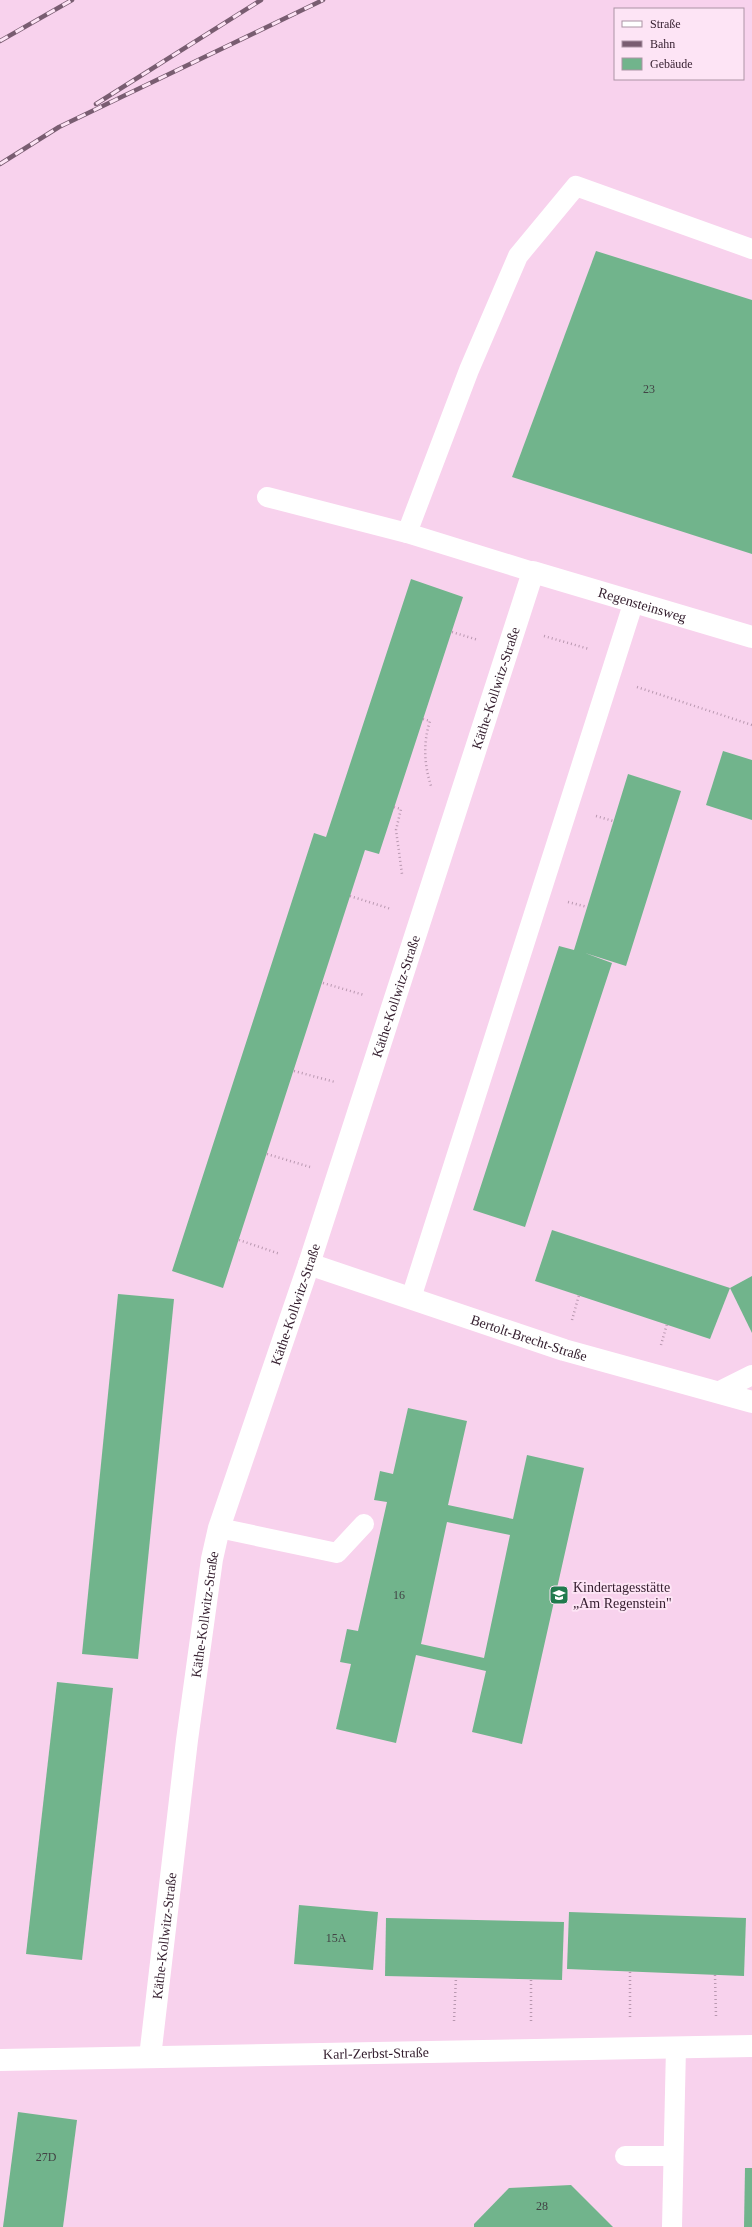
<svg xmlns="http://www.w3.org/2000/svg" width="752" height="2227" font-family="Georgia,serif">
<rect width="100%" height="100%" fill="#f8d2ed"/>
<!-- building -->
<g fill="#71b48c" fill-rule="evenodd">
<polygon points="596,251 752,300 752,554 512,477"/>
<polygon points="411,579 463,597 379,854 365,850 223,1288 172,1271 314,833 326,837"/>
<polygon points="723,751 752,760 752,820 706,805"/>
<polygon points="628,774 681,791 626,966 585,953 612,963 525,1227 473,1210 559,946 574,950"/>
<polygon points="552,1230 730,1288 710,1339 535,1281"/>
<polygon points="752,1276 752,1333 730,1288"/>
<polygon points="118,1294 174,1299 138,1659 82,1654"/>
<path d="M408,1408l59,13 -19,84 65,14 14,-64 57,13 -62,276 -50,-12 14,-61 -70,-16 -20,88 -60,-14 15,-65 -11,-2 7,-33 11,2 29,-129 -13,-2 6,-29 13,3zM447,1522l63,13 -26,123 -63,-14z"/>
<polygon points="57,1682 113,1688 82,1960 26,1954"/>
<polygon points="299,1905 378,1912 373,1970 294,1964"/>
<polygon points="569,1912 746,1918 744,1976 567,1969"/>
<polygon points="386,1918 564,1922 562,1980 385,1976"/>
<polygon points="18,2112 77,2120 63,2227 3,2227"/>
<polygon points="745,2168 752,2168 752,2227 744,2227"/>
<polygon points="571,2185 613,2227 474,2227 474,2224 509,2188"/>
</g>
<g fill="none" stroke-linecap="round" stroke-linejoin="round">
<!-- path -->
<g stroke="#b998b0" stroke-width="2.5" stroke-dasharray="1 3" stroke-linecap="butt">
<polyline points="452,632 478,640"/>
<polyline points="544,636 589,649"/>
<polyline points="637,687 752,725"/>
<path d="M423,719l7,2c-7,22 -6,43 1,65"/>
<polyline points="394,807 401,809 396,830 402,874"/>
<polyline points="596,816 613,821"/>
<polyline points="350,896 391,909"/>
<polyline points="568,902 587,907"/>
<polyline points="323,983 364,995"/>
<polyline points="294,1071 335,1082"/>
<polyline points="267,1154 310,1167"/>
<polyline points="239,1240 280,1254"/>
<polyline points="572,1320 579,1295"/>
<polyline points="661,1345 667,1324"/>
<polyline points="715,1975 716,2016"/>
<polyline points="630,2017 630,1972"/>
<polyline points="454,2021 456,1977"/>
<polyline points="531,2021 531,1979"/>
</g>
<!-- service -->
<g stroke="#fff" stroke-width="20">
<polyline points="267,497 407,533 533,572"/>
<polyline points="407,533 469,370 518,256 576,186 752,249"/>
<polyline points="411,1298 634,601"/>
<polyline points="718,1392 752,1375"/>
<polyline points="219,1528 337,1553 364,1524"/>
<polyline points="625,2156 672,2156"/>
<polyline points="672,2227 676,2047"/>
</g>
<!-- minor -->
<g stroke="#fff" stroke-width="22">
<path id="s1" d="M309,1264l255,86 188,52"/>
<path id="s2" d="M150,2057l37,-317 25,-181 7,-31 90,-264 224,-692 219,65"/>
<path id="s3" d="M0,2060l752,-14"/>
</g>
<!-- rail casing -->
<g stroke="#795d71" stroke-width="4.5">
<g id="rail">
<polyline points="0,41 72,0"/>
<polyline points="96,104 261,0"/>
<polyline points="0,164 59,127 323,0"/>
</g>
</g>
<!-- rail -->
<use href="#rail" stroke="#fde4f5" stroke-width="3" stroke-dasharray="9" stroke-linecap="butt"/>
</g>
<!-- icons -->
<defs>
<g id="school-square" transform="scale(1)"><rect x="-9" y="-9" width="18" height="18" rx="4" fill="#217a4e" stroke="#fde4f5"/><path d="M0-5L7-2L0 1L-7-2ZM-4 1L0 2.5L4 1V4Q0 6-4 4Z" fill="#fff"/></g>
</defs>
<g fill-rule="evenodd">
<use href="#school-square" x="559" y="1595"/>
</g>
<g text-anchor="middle" stroke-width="4" stroke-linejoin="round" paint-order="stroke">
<!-- number labels -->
<g font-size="12" fill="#424345">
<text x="649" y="393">23</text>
<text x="399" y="1599">16</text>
<text x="336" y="1942">15A</text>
<text x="46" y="2161">27D</text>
<text x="542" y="2210">28</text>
</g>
<!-- street labels -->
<g font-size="14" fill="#331d2d" stroke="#fde4f5">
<text dy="5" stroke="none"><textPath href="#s2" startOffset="1654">Regensteinsweg</textPath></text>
<text dy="5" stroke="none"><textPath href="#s2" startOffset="1418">Käthe-Kollwitz-Straße</textPath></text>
<text dy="5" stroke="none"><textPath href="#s2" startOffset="1094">Käthe-Kollwitz-Straße</textPath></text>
<text dy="5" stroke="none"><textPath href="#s2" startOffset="770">Käthe-Kollwitz-Straße</textPath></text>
<text dy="5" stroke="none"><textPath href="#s1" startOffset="232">Bertolt-Brecht-Straße</textPath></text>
<text dy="5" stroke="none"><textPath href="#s2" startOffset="446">Käthe-Kollwitz-Straße</textPath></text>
<text dy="5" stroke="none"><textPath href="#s2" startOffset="122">Käthe-Kollwitz-Straße</textPath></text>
<text dy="5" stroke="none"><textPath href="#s3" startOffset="376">Karl-Zerbst-Straße</textPath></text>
</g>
<!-- poi labels -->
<g font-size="14" fill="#331d2d" stroke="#fde4f5" text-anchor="start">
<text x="573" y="1592">Kindertagesstätte<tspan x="573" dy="16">„Am Regenstein"</tspan></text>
</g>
</g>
<!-- legend -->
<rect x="614" y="8" width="130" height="72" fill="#fde4f5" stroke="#ac94a5"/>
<rect x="622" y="21" width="20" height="6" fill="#ffffff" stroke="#ac94a5"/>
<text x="650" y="28" font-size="12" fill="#331d2d">Straße</text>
<rect x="622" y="41" width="20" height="6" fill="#795d71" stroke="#ac94a5"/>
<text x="650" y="48" font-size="12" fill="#331d2d">Bahn</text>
<rect x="622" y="58" width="20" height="12" fill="#71b48c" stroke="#ac94a5"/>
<text x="650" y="68" font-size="12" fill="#331d2d">Gebäude</text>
</svg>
